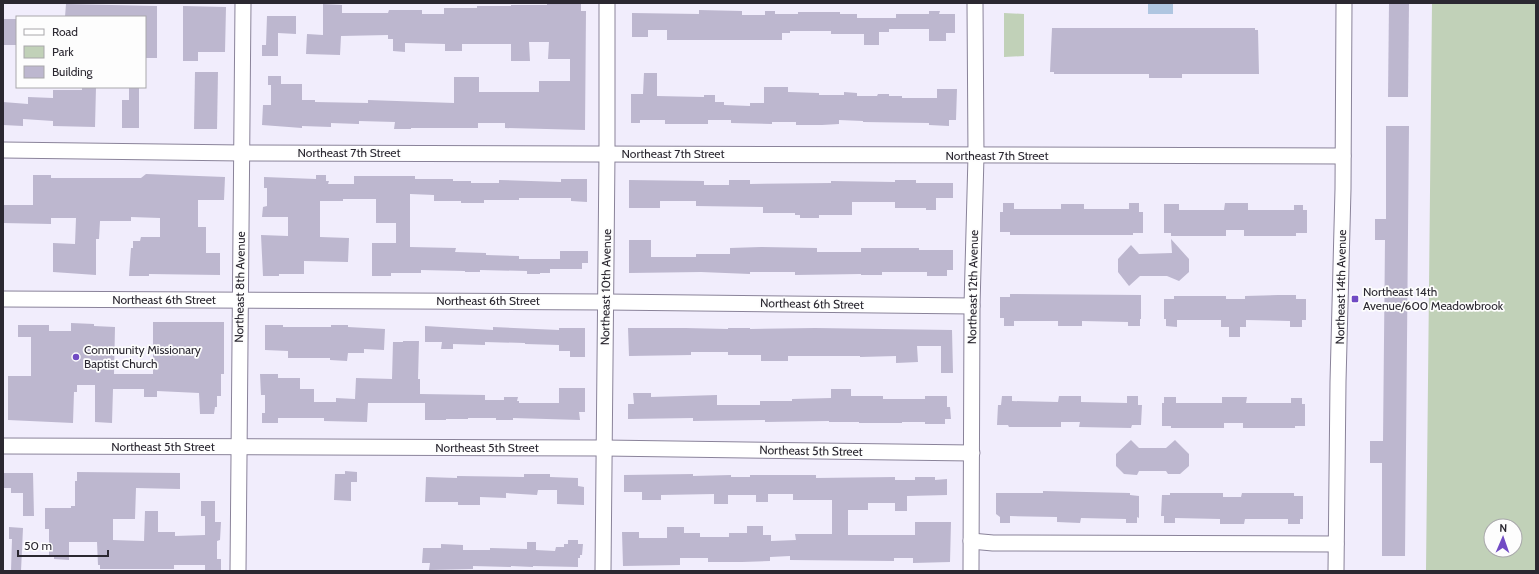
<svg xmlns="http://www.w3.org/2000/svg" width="1539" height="574" font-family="Cabin,sans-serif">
<rect width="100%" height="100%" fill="#f1edfc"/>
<!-- green -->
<g fill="#c1d1b8" fill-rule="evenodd">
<path d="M1432,3h104v568h-110zM1491,526h24v24h-24z"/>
<polygon points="1004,13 1024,14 1024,56 1004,57"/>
</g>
<!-- water -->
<rect fill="#afc6e1" x="1148" y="3" width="25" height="11"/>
<!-- building -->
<g fill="#bdb7cf">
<polygon points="547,3 581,3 581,11 586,11 585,130 505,128 505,123 478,123 478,128 411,128 411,129 394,129 395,122 359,121 359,124 331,123 331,127 302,126 302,128 262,125 263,105 271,105 271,85 268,85 268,76 281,76 281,84 302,84 302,100 315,100 315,102 368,103 368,100 454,103 454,77 479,77 479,92 539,92 539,81 570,81 570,59 548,59 549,42 529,42 530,61 511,61 511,44 462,44 462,51 445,51 445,44 405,43 405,52 393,51 393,39 388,39 388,35 341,36 340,55 306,54 307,34 323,35 323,4 342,5 342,13 388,13 389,10 422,10 422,14 444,14 444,8 477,8 477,6 511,6 511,5 547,5"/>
<polygon points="1389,3 1409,3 1408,97 1388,97"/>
<polygon points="66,4 157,6 157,58 145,58 145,17 86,16 86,17 65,17"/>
<polygon points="183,6 226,7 225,52 198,52 198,61 183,61"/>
<polygon points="699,10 742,11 742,15 765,15 765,11 775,11 775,14 798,14 798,12 840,12 840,14 857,14 857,18 896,18 896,14 929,14 929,11 940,11 939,14 955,14 955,33 946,33 946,41 929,41 929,29 889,29 889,32 879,32 879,45 864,45 864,34 831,34 831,31 790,31 790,33 782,33 782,40 667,40 667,30 648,30 648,37 632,37 632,13 699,14"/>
<polygon points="267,16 296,16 296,34 278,33 278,56 262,56 262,45 266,45"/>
<rect x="3" y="19" width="14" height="26"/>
<polygon points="1052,28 1255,28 1255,30 1258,30 1259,74 1182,74 1182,78 1149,78 1149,74 1054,74 1054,72 1050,72"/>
<polygon points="195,72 218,72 217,129 194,129"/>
<polygon points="644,73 657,73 657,96 704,97 704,95 715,95 715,102 724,102 724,105 750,106 750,103 764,103 764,87 788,87 788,92 819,93 819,95 844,95 844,92 857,93 857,96 877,96 878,94 889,94 889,96 902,96 902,98 937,98 937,89 957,89 956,120 949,120 949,126 929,125 929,123 863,122 863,121 839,120 839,124 822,125 796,125 796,122 772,122 772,124 731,123 731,120 708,120 708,124 665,124 665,120 640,120 640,123 631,123 631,94 643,94"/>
<polygon points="82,87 96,87 95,127 53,126 53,121 23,119 23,126 3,125 3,102 28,104 28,97 53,98 53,90 82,90"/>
<polygon points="129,87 139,87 139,128 122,128 122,100 129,100"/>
<polygon points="1386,126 1409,126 1405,556 1382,556 1382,463 1370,463 1370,441 1383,441 1385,240 1375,240 1375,219 1386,219"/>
<polygon points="146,174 225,177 224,200 198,200 198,227 206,227 206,253 220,253 220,275 149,274 149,276 129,276 131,248 133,248 133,241 140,241 141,237 160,237 160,218 131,217 131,221 100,221 99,239 96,239 96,275 53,272 53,243 75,244 76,218 51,218 51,224 3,223 3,205 33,205 33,175 51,175 51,178 141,178"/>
<polygon points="316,175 326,175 326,181 329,181 328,184 354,184 354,176 415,176 415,179 453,179 453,181 471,181 471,183 499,183 499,180 561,182 561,179 587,179 587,202 571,201 571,198 519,198 519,200 484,200 484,203 461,203 461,201 434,201 434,195 410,194 410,247 456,248 455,252 486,253 486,255 519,256 519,259 560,259 560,251 588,251 588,263 582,263 582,269 550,269 550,273 540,273 540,274 527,274 527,271 480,270 480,272 465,272 465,271 421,270 421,273 391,273 391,276 372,276 372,243 396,243 396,223 376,223 376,199 343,199 343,201 320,201 320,237 349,238 348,262 304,261 304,274 279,274 279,276 263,276 261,235 288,236 288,217 262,217 263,207 267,206 267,188 264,188 264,177 316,179"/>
<polygon points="629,180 704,181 704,185 729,185 729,180 750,180 750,184 831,183 831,181 895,182 895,180 916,180 916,183 953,183 953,198 936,198 936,210 926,210 926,208 895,208 895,202 852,202 852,215 819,215 819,218 800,218 800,215 795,215 795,213 763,213 763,207 696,206 696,201 660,201 660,208 629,208"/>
<polygon points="1003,203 1014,203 1014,209 1061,209 1061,204 1084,204 1084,209 1129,209 1129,203 1139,203 1139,212 1143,212 1143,233 1133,233 1133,235 1010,235 1010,232 1000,232 1000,212 1003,212"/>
<polygon points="1225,203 1248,203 1248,210 1294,210 1294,205 1303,205 1303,210 1307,210 1307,233 1296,233 1296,236 1244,236 1244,230 1226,230 1226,236 1171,236 1171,233 1164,233 1164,204 1179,204 1179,210 1224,210"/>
<polygon points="1171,239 1189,259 1189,272 1179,281 1167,276 1140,276 1129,286 1118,272 1118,259 1131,245 1139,254 1172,253"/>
<polygon points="629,240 651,240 651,257 696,257 696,254 730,254 730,248 761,247 817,248 817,252 861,252 861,248 919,248 919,250 953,250 953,270 947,270 947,276 927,276 927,272 882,272 882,275 861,275 861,274 795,275 795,272 750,272 750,274 701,272 629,273"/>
<polygon points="1010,294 1141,295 1141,319 1140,319 1140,326 1128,326 1128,322 1082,321 1082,326 1058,326 1058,321 1014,321 1014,326 1004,326 1004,318 1000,318 1000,297 1010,297"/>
<polygon points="1278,295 1296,295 1296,299 1306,299 1306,320 1302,320 1302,327 1290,327 1290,321 1246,320 1246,327 1240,327 1240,337 1229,337 1229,327 1221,327 1221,320 1177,320 1177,327 1166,326 1166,319 1164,319 1164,299 1174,299 1174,296 1226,296 1226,299 1245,299 1245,296"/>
<polygon points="153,322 224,322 224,374 221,374 221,396 217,396 217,407 215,407 214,414 200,414 199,393 157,391 157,397 144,397 144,389 113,389 112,423 95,422 95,385 77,385 77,392 74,392 73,423 8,420 8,376 31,376 31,337 18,337 18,325 49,325 49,331 71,331 71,323 94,324 94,326 115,327 114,374 153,374"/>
<polygon points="265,325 283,325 283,327 331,327 331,325 348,325 348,327 385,329 384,350 364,349 364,353 348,353 347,361 330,360 330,358 288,358 288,351 265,350"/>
<polygon points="425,326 493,330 493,327 559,330 559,328 585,328 585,357 570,357 570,351 559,351 559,345 525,344 525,343 485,342 485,345 453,344 453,349 441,349 442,342 425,342"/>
<polygon points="628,328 685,328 728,329 728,328 750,328 750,329 815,328 952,330 953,373 941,373 941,346 917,346 918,362 896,363 896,356 860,357 860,356 788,356 788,361 761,361 761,355 728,355 728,352 691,352 691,355 629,356"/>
<polygon points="403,341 419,341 418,379 420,379 420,394 485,395 485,400 504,400 504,397 518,397 517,401 519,401 519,403 559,403 559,388 585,388 585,412 579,412 580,420 513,418 513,420 496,420 496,418 468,418 468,419 446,419 446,420 425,420 425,403 368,403 367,422 324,421 324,418 278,418 278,423 262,423 262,413 265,413 265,395 261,395 260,374 278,374 278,378 300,378 300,389 314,389 314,402 336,402 336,398 355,399 356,378 392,379 393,342 403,342"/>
<polygon points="831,389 851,389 851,396 883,396 883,399 925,399 925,396 947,396 947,407 950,407 951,419 945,419 945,424 925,424 925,422 902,422 902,423 859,423 859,422 829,422 829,421 765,422 765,420 693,421 693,418 628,419 628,404 634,404 633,393 651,393 651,397 717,395 717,405 760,405 760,401 792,401 792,399 831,398"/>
<polygon points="1002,396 1012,396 1012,401 1058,402 1059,396 1081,396 1081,402 1127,403 1127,396 1138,396 1138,405 1142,405 1141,425 1132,425 1131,428 1079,427 1080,422 1061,422 1061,427 1009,427 1008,425 997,425 998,405 1001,405"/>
<polygon points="1164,397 1176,397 1176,403 1222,403 1222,397 1247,397 1246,403 1291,403 1291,398 1302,398 1302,404 1305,404 1305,426 1295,426 1295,428 1243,428 1243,423 1224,423 1224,428 1171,428 1171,426 1162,426 1162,403 1164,403"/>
<polygon points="1131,440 1139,448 1166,448 1175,440 1189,454 1189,466 1180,474 1168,474 1166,471 1139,471 1137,475 1124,474 1116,466 1116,454"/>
<polygon points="345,471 357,472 357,482 351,482 351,501 334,500 335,474 345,474"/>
<polygon points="77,472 180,473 180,489 136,488 135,519 113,519 113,540 144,541 145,511 158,511 158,532 175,532 175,536 205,535 205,516 201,516 201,501 215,501 215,522 221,522 220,540 217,541 217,559 221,559 221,571 205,571 205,565 174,565 174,569 100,569 100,565 98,565 97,542 69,542 69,560 54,559 54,556 49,556 49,529 45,529 45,508 71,508 71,506 75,506 75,481 77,481"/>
<polygon points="3,473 33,473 34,516 23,516 23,493 11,493 11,488 3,488"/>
<polygon points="524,474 550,474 550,477 578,478 578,486 584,487 584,505 557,504 557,490 538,490 537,495 506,493 506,498 480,497 480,505 458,505 458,502 425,502 426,477 457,478 457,476 524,477"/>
<polygon points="693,474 693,476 731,475 731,477 750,477 750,475 816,475 816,478 895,477 895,480 915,480 915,477 935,477 935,480 947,479 947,495 907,496 907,511 895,511 895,503 868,503 868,510 848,510 848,535 915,535 915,522 951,522 950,562 913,563 913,558 894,558 894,561 790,560 790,556 770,557 770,561 742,562 708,562 708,558 680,558 680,565 623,566 622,532 639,532 639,538 667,538 667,527 684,527 684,533 700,533 700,537 729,537 729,533 747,533 747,526 763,526 763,535 771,535 771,541 796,540 795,534 832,534 832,500 793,500 793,494 768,494 768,502 756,502 756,495 728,495 728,504 714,504 714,494 661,495 661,500 642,500 642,492 624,492 624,475"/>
<polygon points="1043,491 1130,493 1130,495 1139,496 1139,518 1137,517 1137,523 1126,523 1126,519 1081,518 1080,523 1057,522 1057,517 1010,516 1010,523 1000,523 1000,517 996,514 996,493 1043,493"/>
<polygon points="1170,493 1223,493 1223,497 1241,497 1242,493 1294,493 1294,496 1303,496 1303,519 1300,519 1300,524 1288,524 1288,519 1245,519 1244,524 1220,524 1220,519 1175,518 1175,523 1164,523 1164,516 1161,516 1162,495 1170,495"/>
<polygon points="9,527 23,528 21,571 11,571 12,539 9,539"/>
<polygon points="568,540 578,540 578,544 583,544 582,555 580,555 580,558 578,558 578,567 533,566 533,567 511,566 511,567 473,566 473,569 429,570 430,563 422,563 423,548 441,548 441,544 463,545 463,550 490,550 490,548 527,549 527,542 536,542 536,550 555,551 556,547 564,547 564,544 568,544"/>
</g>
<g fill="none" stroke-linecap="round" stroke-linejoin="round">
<!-- minor casing -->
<g stroke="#8a839a" stroke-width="17">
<g id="minor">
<polyline points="3,150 242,153 1343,156"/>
<polyline points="3,299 606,302 972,306"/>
<polyline points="3,446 604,448 972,453"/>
<polyline points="971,541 993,543 1336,544"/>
<polyline points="238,571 243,3"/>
<polyline points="603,571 607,154 607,3"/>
<polyline points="971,571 972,306 976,156 975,3"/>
<polyline points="1336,571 1338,382 1343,189 1344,3"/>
</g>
</g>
<!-- minor -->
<use href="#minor" stroke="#fff" stroke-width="15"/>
</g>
<!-- markers -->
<g fill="#714bc4" stroke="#fdfdfd" stroke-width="1.5">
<rect x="1351" y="295" width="8" height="8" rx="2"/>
<circle cx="76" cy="357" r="4"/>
</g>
<g text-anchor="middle" stroke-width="3.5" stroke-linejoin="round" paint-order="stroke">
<!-- street labels -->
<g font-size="12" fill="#2b2831" stroke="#fdfdfd">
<text x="349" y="157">Northeast 7th Street</text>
<text x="673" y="158">Northeast 7th Street</text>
<text x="997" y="160">Northeast 7th Street</text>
<text transform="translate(240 287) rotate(-89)" y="4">Northeast 8th Avenue</text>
<text transform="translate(606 287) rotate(-89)" y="4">Northeast 10th Avenue</text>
<text transform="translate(973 287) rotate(-89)" y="4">Northeast 12th Avenue</text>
<text transform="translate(1341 287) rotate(-89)" y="4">Northeast 14th Avenue</text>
<text x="164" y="304">Northeast 6th Street</text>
<text x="488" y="305">Northeast 6th Street</text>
<text transform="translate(812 304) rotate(1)" y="4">Northeast 6th Street</text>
<text x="163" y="451">Northeast 5th Street</text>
<text x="487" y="452">Northeast 5th Street</text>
<text transform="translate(811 451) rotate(1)" y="4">Northeast 5th Street</text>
</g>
<!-- poi labels -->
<g font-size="12" fill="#2b2831" stroke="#fdfdfd" text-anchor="start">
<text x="1363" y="296">Northeast 14th<tspan x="1363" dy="14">Avenue/600 Meadowbrook</tspan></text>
<text x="84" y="354">Community Missionary<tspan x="84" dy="14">Baptist Church</tspan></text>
</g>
</g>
<!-- border -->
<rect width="1539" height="574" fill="none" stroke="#2b2831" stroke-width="8"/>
<!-- legend -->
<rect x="16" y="16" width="130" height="72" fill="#fdfdfd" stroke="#a9a8ab"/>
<rect x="24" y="29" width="20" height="6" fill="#ffffff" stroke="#a9a8ab"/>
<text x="52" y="36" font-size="12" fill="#2b2831">Road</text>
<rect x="24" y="46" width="20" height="12" fill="#c1d1b8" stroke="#a9a8ab"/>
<text x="52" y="56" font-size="12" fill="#2b2831">Park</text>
<rect x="24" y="66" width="20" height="12" fill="#bdb7cf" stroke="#a9a8ab"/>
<text x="52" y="76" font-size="12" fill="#2b2831">Building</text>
<!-- north arrow -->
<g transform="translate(1503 538) rotate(2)"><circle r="19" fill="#fdfdfd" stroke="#a9a8ab"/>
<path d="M0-3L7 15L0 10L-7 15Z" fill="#714bc4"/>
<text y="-6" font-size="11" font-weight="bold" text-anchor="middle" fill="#2b2831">N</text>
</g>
<!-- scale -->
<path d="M18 550v6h90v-6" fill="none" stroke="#2b2831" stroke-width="2"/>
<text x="24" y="550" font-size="12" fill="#2b2831" stroke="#fdfdfd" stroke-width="3" paint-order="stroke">50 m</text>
</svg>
